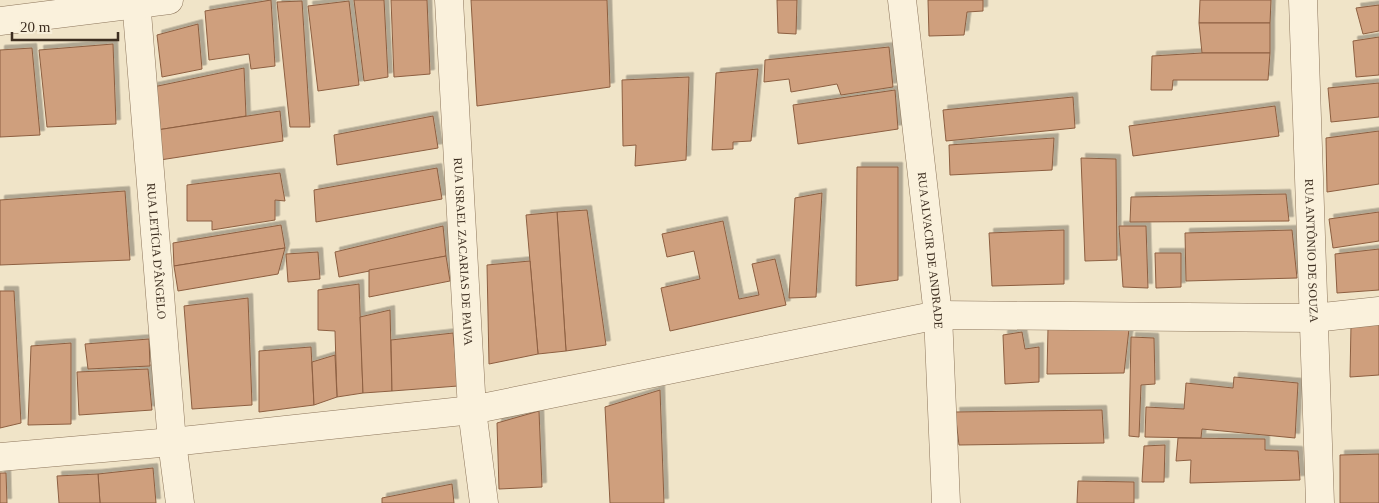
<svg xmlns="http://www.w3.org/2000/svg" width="1379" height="503" font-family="Georgia,serif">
<defs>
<filter id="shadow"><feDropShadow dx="4.5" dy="-4.5" stdDeviation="0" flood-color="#0004"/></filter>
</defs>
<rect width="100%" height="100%" fill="#f0e4c8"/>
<!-- building -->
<g fill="#cf9f7d" stroke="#8d5f41" filter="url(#shadow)">
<polygon points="271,0 275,66 251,69 249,54 209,60 205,11"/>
<polygon points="354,0 384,0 388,77 364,81"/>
<polygon points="391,0 427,0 430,74 394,77"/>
<polygon points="471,0 607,0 610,87 477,106"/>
<polygon points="777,0 797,0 796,34 778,33"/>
<polygon points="928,0 983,0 983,11 967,12 964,35 929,36"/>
<polygon points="1200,0 1271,0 1270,23 1199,23"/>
<polygon points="302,1 310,127 290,127 277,2"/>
<polygon points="349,1 359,85 318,91 308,6"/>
<polygon points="1379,5 1379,31 1363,34 1356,8"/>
<polygon points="1199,23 1270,23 1270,53 1202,53"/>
<polygon points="198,24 202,69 162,77 157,35"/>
<polygon points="1379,37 1379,75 1356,77 1353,41"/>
<polygon points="113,44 116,124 47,127 39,50"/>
<polygon points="889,47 893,87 841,95 837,84 791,92 789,79 764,82 765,60"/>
<polygon points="32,48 40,135 0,137 0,50"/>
<polygon points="1202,53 1270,53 1268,80 1173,80 1172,90 1151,90 1152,56"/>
<polygon points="244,68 246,116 157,130 153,87"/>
<polygon points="758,69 751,141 733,142 733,149 712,150 716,73"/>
<polygon points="689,77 686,160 635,166 636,145 623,146 622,80"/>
<polygon points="1379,83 1379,117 1331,122 1328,88"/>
<polygon points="895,90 898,129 798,144 793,105"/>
<polygon points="1073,97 1075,128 946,141 943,110"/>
<polygon points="1275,106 1279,136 1133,156 1129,126"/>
<polygon points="280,111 283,141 160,160 157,130"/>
<polygon points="433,116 438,148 337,165 334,135"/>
<polygon points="1379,131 1379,184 1327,192 1326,138"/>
<polygon points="1054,138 1052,170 950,175 949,145"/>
<polygon points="1081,158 1116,159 1117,260 1085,261"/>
<polygon points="857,167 898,167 898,280 856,286"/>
<polygon points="437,168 442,199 316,222 314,190"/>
<polygon points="280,173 285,201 275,200 275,220 212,230 212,221 187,221 187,185"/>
<polygon points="125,191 130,260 0,265 0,200"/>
<polygon points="822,193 816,297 789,298 795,198"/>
<polygon points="1286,194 1289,221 1130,222 1131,197"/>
<polygon points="587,210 606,345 566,351 557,212"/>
<polygon points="557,212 566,351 538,354 526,215"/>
<polygon points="1379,212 1379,241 1333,248 1329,219"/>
<polygon points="723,221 739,299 759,295 752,264 775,259 786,305 670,331 661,288 700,279 694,251 667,257 662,234"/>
<polygon points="281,225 285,248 174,266 173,243"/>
<polygon points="443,226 446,256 339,277 335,252"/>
<polygon points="1119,226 1146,226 1148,288 1123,287"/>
<polygon points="1064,230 1064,284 992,286 989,233"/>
<polygon points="1292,230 1297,278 1186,281 1185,233"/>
<polygon points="285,248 278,274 178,291 174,266"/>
<polygon points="1379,249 1379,290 1337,293 1335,254"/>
<polygon points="318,252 320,279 288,282 286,254"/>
<polygon points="1155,253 1181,253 1181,287 1156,288"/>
<polygon points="446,256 450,281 369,297 369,270"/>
<polygon points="530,261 538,354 489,364 487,265"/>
<polygon points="359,284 363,393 337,397 335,331 318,330 318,290"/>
<polygon points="0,291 14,291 21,423 0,428"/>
<polygon points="248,298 252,405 192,409 184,306"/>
<polygon points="390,310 392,391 363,393 360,317"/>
<polygon points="1379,324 1379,375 1350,377 1351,325"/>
<polygon points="1048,328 1129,329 1124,373 1047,374"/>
<polygon points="1022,332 1025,349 1039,347 1039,382 1005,384 1003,335"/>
<polygon points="453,333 458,386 392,391 391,340"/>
<polygon points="1131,337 1154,338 1155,384 1141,385 1139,437 1129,436"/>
<polygon points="149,339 150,366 88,369 85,344"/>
<polygon points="71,343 71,424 28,425 31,346"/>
<polygon points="311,347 314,405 259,412 259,351"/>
<polygon points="335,355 337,397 314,405 312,362"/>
<polygon points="148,369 152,410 79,415 77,372"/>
<polygon points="1234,377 1298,383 1295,438 1202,429 1201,438 1145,437 1146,407 1184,409 1186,383 1233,388"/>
<polygon points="660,390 664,503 610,503 605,407"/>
<polygon points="1102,410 1104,443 959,445 955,412"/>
<polygon points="539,411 542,487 499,489 497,423"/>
<polygon points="1178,438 1265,439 1265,450 1298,451 1300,480 1190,483 1191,460 1176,461"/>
<polygon points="1165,445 1164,482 1142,482 1144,446"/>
<polygon points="1379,454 1379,503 1340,503 1340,455"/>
<polygon points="153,468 156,503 100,503 98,474"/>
<polygon points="0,473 6,473 7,503 0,503"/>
<polygon points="98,474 100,503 59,503 57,476"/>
<polygon points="1078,481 1134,482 1134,503 1077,503"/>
<polygon points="452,484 454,503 382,503 382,498"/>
</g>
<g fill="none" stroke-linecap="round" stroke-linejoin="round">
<!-- minor casing -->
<g stroke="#8d765c" stroke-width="29">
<g id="minor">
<path id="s1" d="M136,0l36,442 8,61"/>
<path id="s2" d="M449,0l23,410 12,93"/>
<path id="s3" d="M902,0l36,315 8,188"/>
<path id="s4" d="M1303,0l17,503"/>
<polyline points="0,21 169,0"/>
<polyline points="0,457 172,442 472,410 938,315 1314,318 1379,311"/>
</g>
</g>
<!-- minor -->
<use href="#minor" stroke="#faf1dc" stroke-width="28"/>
</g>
<g text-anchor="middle" stroke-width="4.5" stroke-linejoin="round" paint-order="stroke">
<!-- street labels -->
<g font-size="12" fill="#3d2e20" stroke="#f7eed8">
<text dy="4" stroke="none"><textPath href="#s3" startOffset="252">RUA ALVACIR DE ANDRADE</textPath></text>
<text dy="4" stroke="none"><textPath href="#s4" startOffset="251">RUA ANTÔNIO DE SOUZA</textPath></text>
<text dy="4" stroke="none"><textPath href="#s1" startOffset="252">RUA LETÍCIA D'ÂNGELO</textPath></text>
<text dy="4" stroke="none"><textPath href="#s2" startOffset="252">RUA ISRAEL ZACARIAS DE PAIVA</textPath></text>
</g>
</g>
<!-- scale -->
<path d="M12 32v8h106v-8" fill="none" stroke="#3d2e20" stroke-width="2.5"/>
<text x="20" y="32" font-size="15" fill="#3d2e20" stroke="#f7eed8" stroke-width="4" paint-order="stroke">20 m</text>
</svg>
